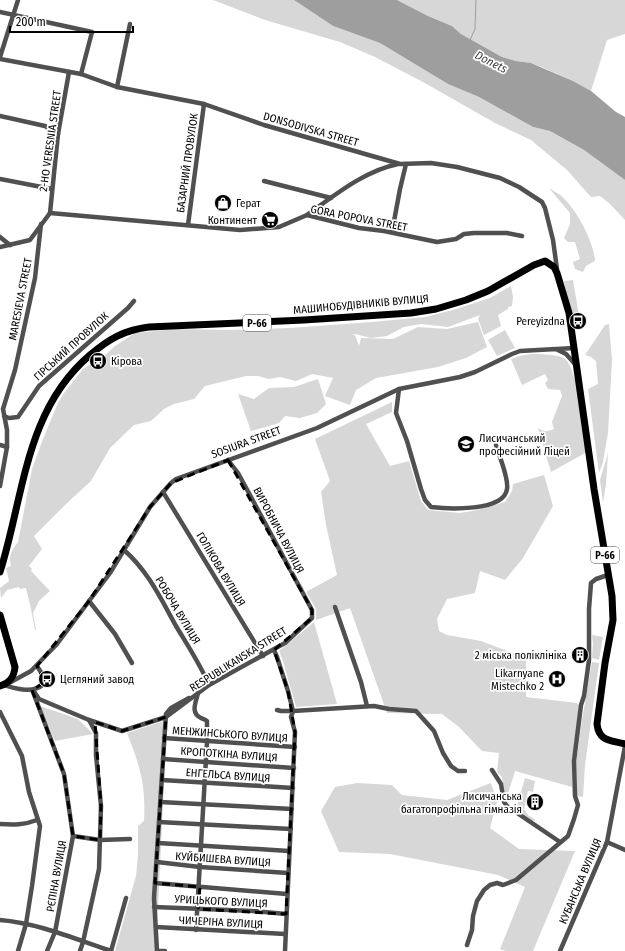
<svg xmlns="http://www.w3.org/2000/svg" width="625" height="951" font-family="'Fira Sans Condensed',sans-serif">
<rect width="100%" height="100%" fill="#fff"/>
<!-- green -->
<g fill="#d7d7d7">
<polygon points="213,0 294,0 333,26 380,43 448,84 479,97 533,127 550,131 584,150 625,180 625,220 610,204 600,196 591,197 567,170 531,140 495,123 423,82 375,57 340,42 265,20"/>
<polygon points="397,0 625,0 625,34 607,40 591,91 573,81 542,67 531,63 516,61 502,57 461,34 452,26 428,16"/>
<path d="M549,188c3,2 7,4 11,7 15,12 34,46 35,66l-9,5 -3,6 -8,-3 -2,-7 7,-3 -5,-17h-7l-4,-4 6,-14v-11z"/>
<polygon points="573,280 579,316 574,320 568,302 564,281"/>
<path d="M511,286l2,11 -1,9 -4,1v2l-10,6 3,11 -17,9 -6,-16 2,-4 -32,12 -27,-3 -17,3 -17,9 -16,2 -16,-4 -3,1h3l4,11 2,-8 32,1 25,-12 29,2 31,-7 9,25 -21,11 -28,9 -62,11 -20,12 -6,15 -25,-9 8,-18 -21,-4 -16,7 -16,-4 -11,2 -11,-3h-12l-41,10 -11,13 -20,5 -10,5 -13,12 -17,4 -24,23 -19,33 -25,23 -32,32 8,13 -13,17 3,3 -1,2 19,20 -11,10 -6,12 3,17h-1l-4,-21 -5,-21 -6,1 -1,-2 -12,3 -6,8 -1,-10 9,-7 -3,-13 5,-2c-3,-10 1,-16 7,-24l14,-73 11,-30 14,-34 7,-12 19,-24 11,-7 4,4 6,-6 -3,-1 14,-13 20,-13 38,-4 56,1 60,-2 83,-6 53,-5 28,-7 37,-12z"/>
<polygon points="609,324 612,360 608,433 603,462 599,473 588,389 598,384 596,361 591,357 585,355 605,325"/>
<polygon points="505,330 515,348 497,356 488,340"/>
<path d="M531,354c8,0 27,0 34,5 13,10 19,75 22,93l-36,20 -13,-44c6,4 9,4 16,1l-2,-7 10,-26 -2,-6 -12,-1 -3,-6 3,-3 -3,-6 -23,11 -11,-26 8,-3z"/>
<polygon points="318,379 326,404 317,413 300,418 285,416 279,423 251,431 238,394 254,399 269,388 294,387"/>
<polygon points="392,402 392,412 366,424 390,466 409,461 421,501 428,510 460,513 478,510 505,502 512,491 513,484 544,475 553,506 523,558 505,580 480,571 475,593 447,599 437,619 439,631 447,635 481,641 526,658 526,697 577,703 579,706 572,764 572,787 515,771 506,800 502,777 497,772 499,753 482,751 459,727 442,714 387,713 350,608 316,620 316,609 306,592 337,575 326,525 321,492 330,481 315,439"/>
<polygon points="608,453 606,484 603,503 600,480"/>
<polygon points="314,622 337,704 296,707 282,658 279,651"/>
<polygon points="592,635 603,637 599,660 592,658 593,643"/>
<polygon points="592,662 599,663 585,765 583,797 577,796 576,763 582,720"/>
<polygon points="40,706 78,719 93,734 55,741"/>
<path d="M167,720l-11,231h-41l21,-75 2,-21v-29l6,-5c2,-36 -4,-55 -17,-88z"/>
<polygon points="525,778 535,781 533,792 528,791 524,809 529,816 535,819 535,821 531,820 516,809"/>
<polygon points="357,783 392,785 402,795 447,800 491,783 497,802 490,828 519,849 575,851 533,951 505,951 500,949 525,887 498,875 390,854 339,852 321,811 335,787"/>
</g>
<!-- water -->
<polygon fill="#9e9e9e" points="294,0 397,0 428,16 452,26 461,34 502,57 516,61 531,63 573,81 591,91 616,112 625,117 625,180 584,150 550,131 533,127 479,97 448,84 380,43 333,26"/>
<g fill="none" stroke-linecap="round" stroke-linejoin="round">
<!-- stream -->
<polyline stroke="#9e9e9e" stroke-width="1" points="470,40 475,29 476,0"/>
<!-- minor -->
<g stroke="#505050" stroke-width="4.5">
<polyline points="0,12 92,32 81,74"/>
<polyline points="0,57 18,0"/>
<polyline points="0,59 81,74 117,87 204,104 264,125 400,164 431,163 457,167 500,178 519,187 542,202 545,208 553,240 557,269"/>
<polyline points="117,87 130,24"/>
<polyline points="0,116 45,126 58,134"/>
<polyline points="0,179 52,189"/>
<polyline points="264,181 331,198"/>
<polyline points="50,213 240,230 279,227 307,215 359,228 384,231 437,242 456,239 464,234 474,233 507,233 522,236"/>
<polyline points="50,213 58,134 69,72"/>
<path d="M307,215c28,-20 57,-44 91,-51"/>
<polyline points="188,225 204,104"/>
<polyline points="392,232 400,189 406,164"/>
<polyline points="0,237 10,245"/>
<polyline points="0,247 30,240 50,213"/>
<polyline points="557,349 574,348"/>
<path d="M399,389l-3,24 11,28 14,48 4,11 6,7c16,2 73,5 76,-18 2,-11 -8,-33 -11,-44"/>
<polyline points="4,416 9,418 18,417 39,386 128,308 134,301"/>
<polyline points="0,445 7,447"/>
<polyline points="0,486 7,447 7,430 3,409 15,370 35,278 41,224"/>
<polyline points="163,492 263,656"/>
<path d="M124,550c24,21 37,49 52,76 12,20 24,38 33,59"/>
<polyline points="89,601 115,634 132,663"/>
<polyline points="335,607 361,682 367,706"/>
<polyline points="274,650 277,657 288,691 293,711 291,717 295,732 285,951"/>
<polyline points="9,683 31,671 57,644 110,573 150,507 171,483 176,479 317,428 399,389 460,377 475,372 512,354 520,351 556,349 566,354 575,364"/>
<path d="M4,685c14,4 28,9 40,-1v-7l-7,-11"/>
<polyline points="33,690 39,699 89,720 122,731 166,717 209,685 285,643 312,618 312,610 238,473 228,460"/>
<polyline points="33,692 64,774 73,836 55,932 47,951"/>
<polyline points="277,710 281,711 293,711 374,706 389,709 416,711 434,731 443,753 451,766 458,771 465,771"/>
<polyline points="0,712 22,756 29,792 40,826 32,886 26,924 18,951"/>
<polyline points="164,738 295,747"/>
<polyline points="163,759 294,768"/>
<polyline points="492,770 501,784 504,802 507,806 560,842"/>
<polyline points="162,780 293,788"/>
<polyline points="160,802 292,809"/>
<polyline points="159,822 291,829"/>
<path d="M0,824c14,1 24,1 37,-4"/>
<polyline points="73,836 100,840 130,839"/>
<polyline points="607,842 625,850"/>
<polyline points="158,843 289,851"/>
<polyline points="157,862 200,867 288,873"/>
<polyline points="155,883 287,894"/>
<polyline points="154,907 253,911 286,914"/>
<path d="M0,920c38,3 75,19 111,31"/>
<polyline points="156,927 285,934"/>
<path d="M196,930l11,-188v-21c-2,-2 -4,-2 -6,-3 -11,-5 -5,-16 -3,-25"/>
<polyline points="467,945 472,930 473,916 477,901 484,890 490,885 497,883 503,885 516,880 568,836 574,819 578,805 575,796 574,761 581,705 584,696 589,660 589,609 591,583 596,579 608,575"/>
<polyline points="80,951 83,942 99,869 101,806 96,755 96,733 89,720"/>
<polyline points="111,951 126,898"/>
<polyline points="157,951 154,898 166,714 171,708 189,698"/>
<polyline points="157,951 165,951"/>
<polyline points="560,951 607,842 625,746"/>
</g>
<!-- primary -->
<g stroke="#000" stroke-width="7">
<path d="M0,572c24,-76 25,-162 90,-217 19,-16 34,-25 59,-28l155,-7 107,-7 25,-4 30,-9 22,-9 46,-26 11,-4 9,6 3,6 12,40 25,176 18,107 1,24 -8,43 -8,61c2,18 14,16 28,20"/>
<path d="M0,615l15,52c-1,10 -5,16 -15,19"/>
</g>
</g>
<!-- marked area -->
<path fill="none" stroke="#000" stroke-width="3" stroke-dasharray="8 5" stroke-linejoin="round" d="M228,460l84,150v8l-38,32 14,41 7,41 -9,182 -88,-5 2,-22 -45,-4 11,-166 -44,14 -27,-9 6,84 -1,34 -27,-4 -9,-62 -32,-84 13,-8 -8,-16 52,-65 61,-94 21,-24z"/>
<!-- icons -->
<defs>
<g id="shop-disc" transform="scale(0.9)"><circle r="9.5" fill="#000" stroke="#fff"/><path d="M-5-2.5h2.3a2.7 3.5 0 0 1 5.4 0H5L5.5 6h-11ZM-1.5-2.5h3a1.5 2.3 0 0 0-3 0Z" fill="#fff"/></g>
<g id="supermarket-disc" transform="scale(0.9)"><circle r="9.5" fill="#000" stroke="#fff"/><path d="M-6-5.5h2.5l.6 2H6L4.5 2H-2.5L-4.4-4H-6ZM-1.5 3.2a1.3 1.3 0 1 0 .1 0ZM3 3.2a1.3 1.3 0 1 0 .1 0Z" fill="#fff"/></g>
<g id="bus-disc" transform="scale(0.9)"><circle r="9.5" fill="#000" stroke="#fff"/><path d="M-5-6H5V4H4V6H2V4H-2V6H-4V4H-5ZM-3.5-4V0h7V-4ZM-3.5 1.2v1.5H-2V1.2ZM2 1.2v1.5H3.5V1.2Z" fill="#fff"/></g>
<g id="university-disc" transform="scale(0.9)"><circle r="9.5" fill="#000" stroke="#fff"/><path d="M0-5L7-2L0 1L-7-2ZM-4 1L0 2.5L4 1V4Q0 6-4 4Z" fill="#fff"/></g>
<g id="building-disc" transform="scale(0.9)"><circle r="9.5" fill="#000" stroke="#fff"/><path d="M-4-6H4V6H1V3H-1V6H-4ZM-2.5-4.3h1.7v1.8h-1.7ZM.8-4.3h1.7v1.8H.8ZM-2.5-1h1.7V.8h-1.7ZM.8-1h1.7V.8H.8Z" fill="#fff"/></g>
<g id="hospital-disc" transform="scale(0.9)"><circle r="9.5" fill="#000" stroke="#fff"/><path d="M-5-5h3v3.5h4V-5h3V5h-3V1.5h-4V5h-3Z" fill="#fff"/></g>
</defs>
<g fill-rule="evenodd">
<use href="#shop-disc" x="223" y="203"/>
<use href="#supermarket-disc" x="270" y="220"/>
<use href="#bus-disc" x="578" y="321"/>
<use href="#bus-disc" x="98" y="361"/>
<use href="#university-disc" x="466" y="444"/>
<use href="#building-disc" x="580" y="655"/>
<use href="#bus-disc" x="47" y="679"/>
<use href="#hospital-disc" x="557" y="679"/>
<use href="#building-disc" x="535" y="802"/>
</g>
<g text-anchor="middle" stroke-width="3.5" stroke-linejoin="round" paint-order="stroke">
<!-- shield labels -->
<g fill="#fff" stroke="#4c4c4c" stroke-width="1">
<rect x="243" y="315" width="28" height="16" rx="3"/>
<rect x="591" y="547" width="28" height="16" rx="3"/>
</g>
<g font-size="10" font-weight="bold" fill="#000">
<text x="257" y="327">Р-66</text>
<text x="605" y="559">Р-66</text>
</g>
<!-- street labels -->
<g font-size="11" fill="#000" stroke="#fff">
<text transform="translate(311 129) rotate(16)" y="4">DONSODIVSKA STREET</text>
<text transform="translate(50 141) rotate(-82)" y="4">2-HO VERESNIA STREET</text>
<text transform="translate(187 163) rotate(-82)" y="4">БАЗАРНИЙ ПРОВУЛОК</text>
<text transform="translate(359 218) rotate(11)" y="4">GORA POPOVA STREET</text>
<text transform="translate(20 299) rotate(-79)" y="4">MARESIEVA STREET</text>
<text transform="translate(361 304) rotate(-5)" y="4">МАШИНОБУДІВНИКІВ ВУЛИЦЯ</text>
<text transform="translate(71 346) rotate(-42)" y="4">ГІРСЬКИЙ ПРОВУЛОК</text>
<text transform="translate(246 442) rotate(-20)" y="4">SOSIURA STREET</text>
<text transform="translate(279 530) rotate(62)" y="4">ВИРОБНИЧА ВУЛИЦЯ</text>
<text transform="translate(221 569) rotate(59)" y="4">ГОЛІКОВА ВУЛИЦЯ</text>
<text transform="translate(178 610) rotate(59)" y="4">РОБОЧА ВУЛИЦЯ</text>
<text transform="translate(238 659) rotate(-32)" y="4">RESPUBLIKANSKA STREET</text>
<text transform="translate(230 734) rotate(4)" y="4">МЕНЖИНСЬКОГО ВУЛИЦЯ</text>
<text transform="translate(229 754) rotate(4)" y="4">КРОПОТКІНА ВУЛИЦЯ</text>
<text transform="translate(228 775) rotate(4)" y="4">ЕНГЕЛЬСА ВУЛИЦЯ</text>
<text transform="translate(223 859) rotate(4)" y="4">КУЙБИШЕВА ВУЛИЦЯ</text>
<text transform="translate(56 876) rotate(-80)" y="4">РЄПІНА ВУЛИЦЯ</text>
<text transform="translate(580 881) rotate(-67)" y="4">КУБАНСЬКА ВУЛИЦЯ</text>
<text transform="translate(221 901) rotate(3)" y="4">УРИЦЬКОГО ВУЛИЦЯ</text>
<text transform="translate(221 922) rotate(3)" y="4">ЧИЧЕРІНА ВУЛИЦЯ</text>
</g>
<!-- poi labels -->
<g font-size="11" fill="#000" stroke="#fff" text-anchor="end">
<text x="236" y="207" text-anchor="start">Герат</text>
<text x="257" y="224">Континент</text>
<text x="565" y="325">Pereyizdna</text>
<text x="111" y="365" text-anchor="start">Кірова</text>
<text x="479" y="442" text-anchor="start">Лисичанський<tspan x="479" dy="13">професійний Ліцей</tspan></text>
<text x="567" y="659">2 міська поліклініка</text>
<text x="544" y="677">Likarnyane<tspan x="544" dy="13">Mistechko 2</tspan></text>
<text x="60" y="683" text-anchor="start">Цегляний завод</text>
<text x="522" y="800">Лисичанська<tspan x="522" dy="13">багатопрофільна гімназія</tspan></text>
</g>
<!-- water labels -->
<g font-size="12" font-style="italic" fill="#3f3f3f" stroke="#fff">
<text transform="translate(491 62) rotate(27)" y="4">Donets</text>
</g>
</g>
<!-- scale -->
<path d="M10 26v6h123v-6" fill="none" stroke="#000000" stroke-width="2"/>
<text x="16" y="26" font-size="12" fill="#000000" stroke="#ffffff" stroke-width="3" paint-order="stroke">200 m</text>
</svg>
